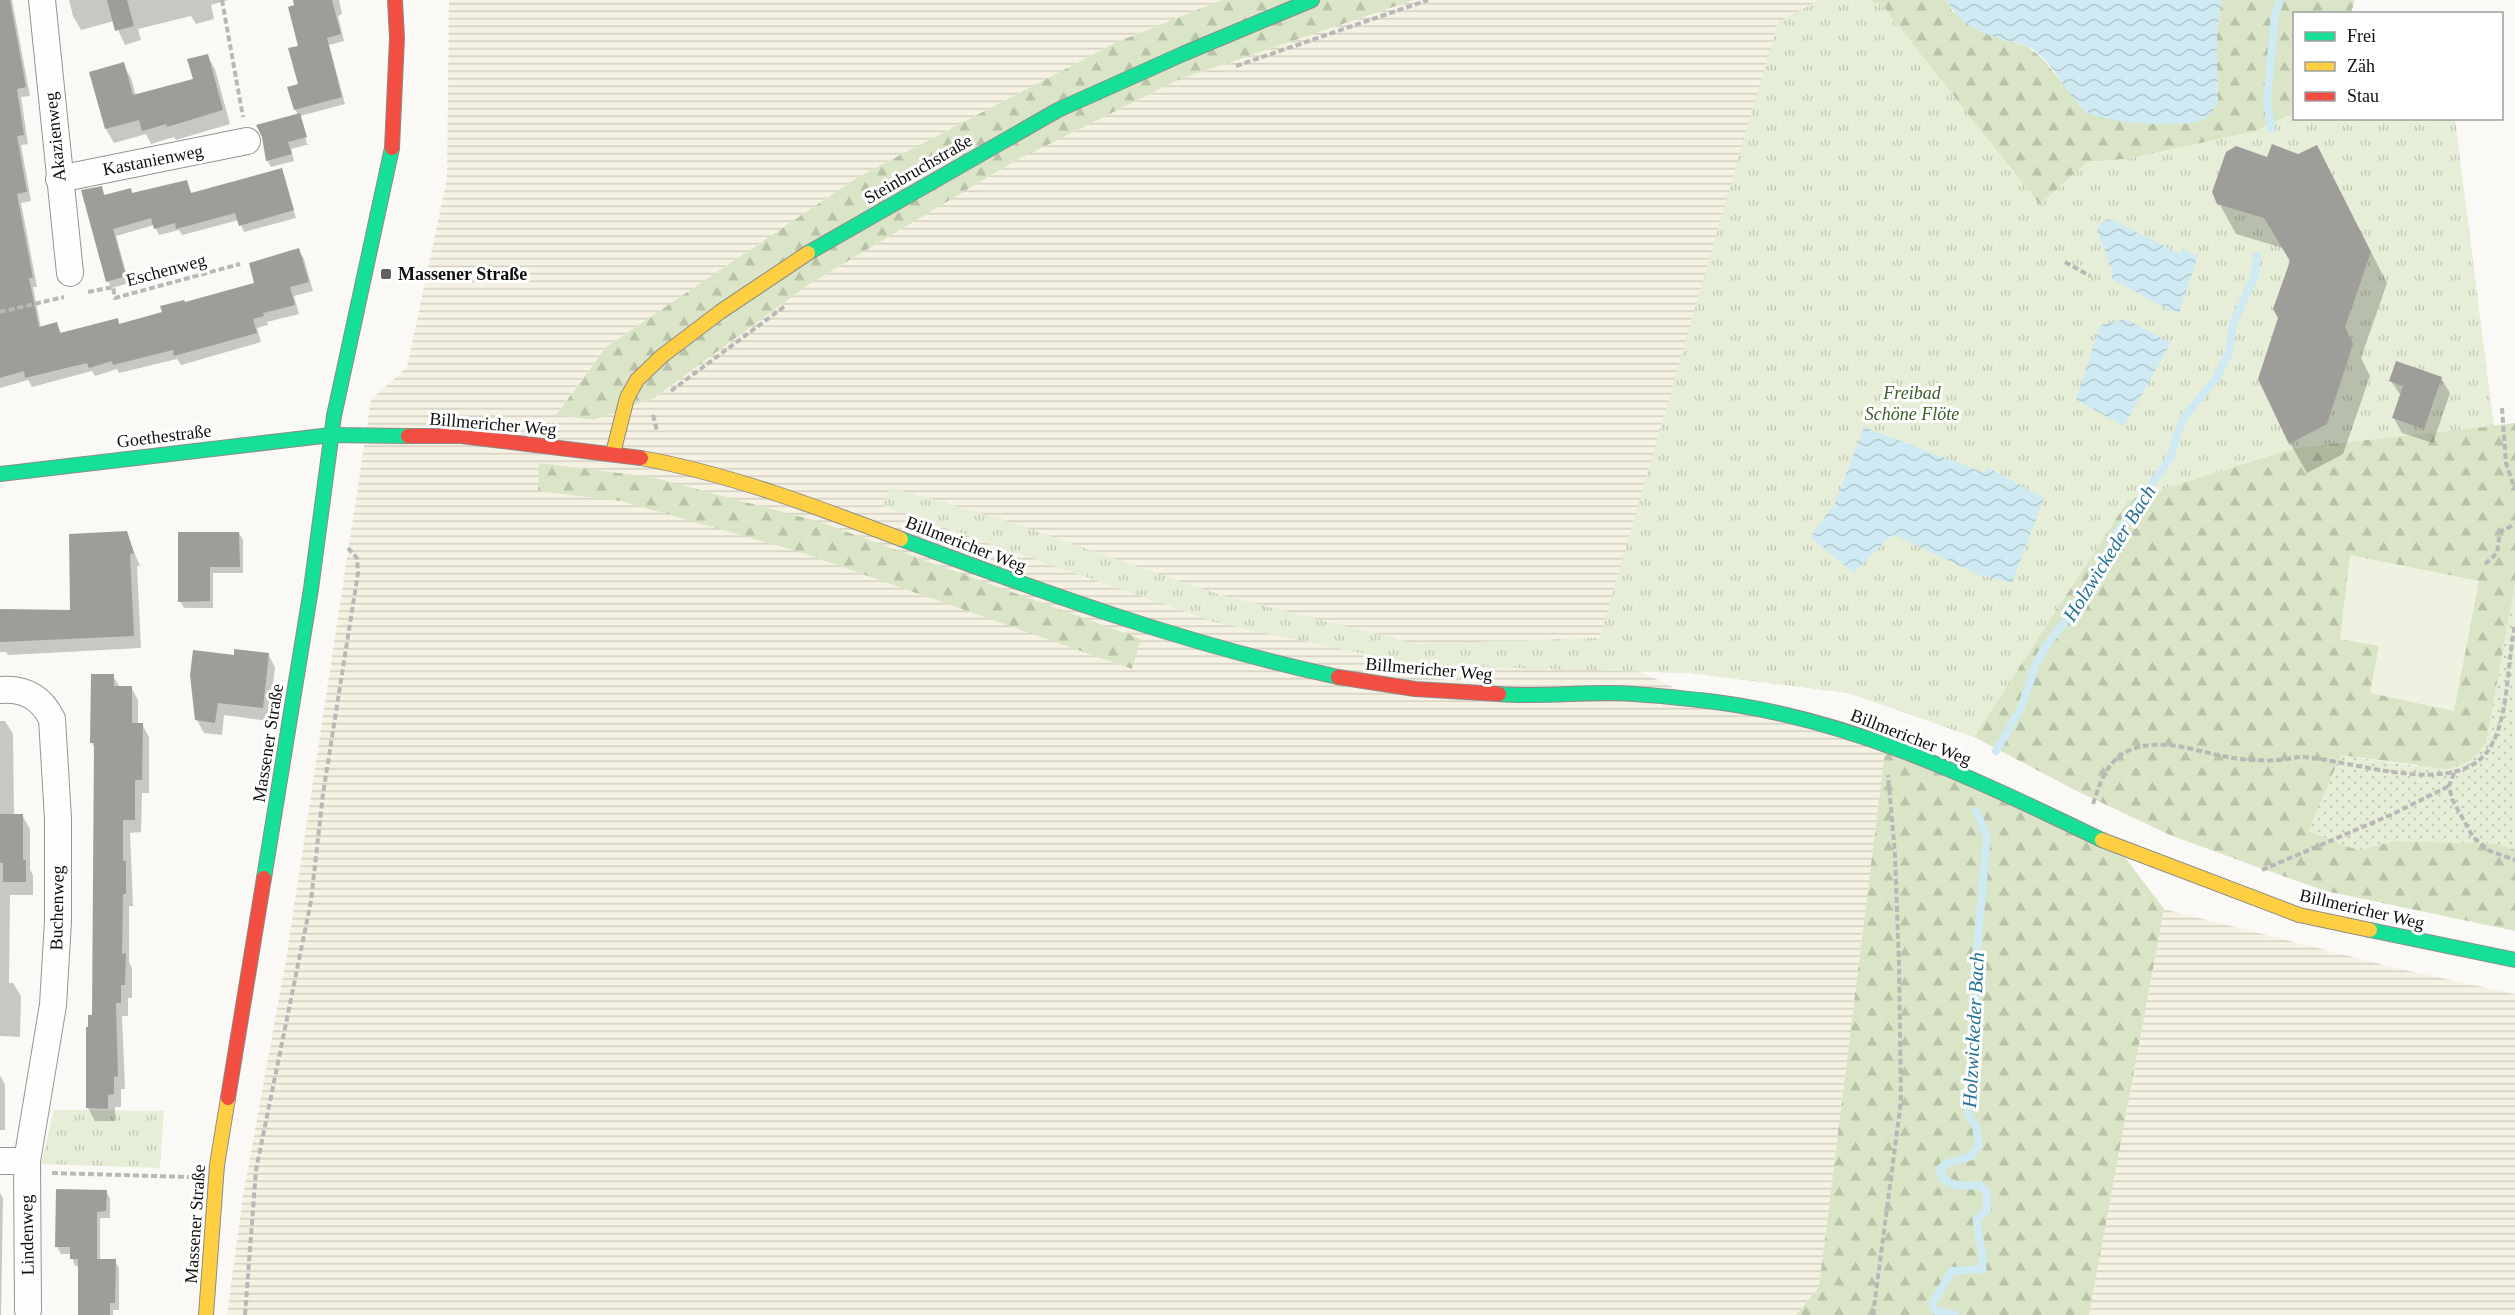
<svg xmlns="http://www.w3.org/2000/svg" width="2515" height="1315" font-family="Georgia,serif">
<defs>
<pattern id="farmland-rules" width="6" height="5" patternUnits="userSpaceOnUse" patternTransform="scale(1.5)"><rect width="6" height="5" fill="#f6f2e3"/><path d="M0 2.5h6" fill="none" stroke="#d2cec2"/></pattern>
<pattern id="grass-dots" width="8" height="8" patternUnits="userSpaceOnUse" patternTransform="scale(1.5)"><rect width="8" height="8" fill="#e7eed7"/><path d="M2 2h.1M6 6h.1" fill="none" stroke="#c5cbb7" stroke-width="1.8" stroke-linecap="round"/></pattern>
<pattern id="forest-firs" width="22" height="20" patternUnits="userSpaceOnUse" patternTransform="scale(1.5)"><rect width="22" height="20" fill="#d9e5c6"/><path d="M5 1l3.5 6h-7zM16 11l3.5 6h-7z" fill="#b9c3a9"/></pattern>
<pattern id="park-tufts" width="24" height="20" patternUnits="userSpaceOnUse" patternTransform="scale(1.5)"><rect width="24" height="20" fill="#e7eed7"/><path d="M3 7l-1-3M5 7V3M7 7l1-3M15 17l-1-3M17 17v-4M19 17l1-3" fill="none" stroke="#c5cbb7"/></pattern>
<pattern id="water-waves" width="16" height="10" patternUnits="userSpaceOnUse" patternTransform="scale(1.5)"><rect width="16" height="10" fill="#cfeaf2"/><path d="M0 5q4-4 8 0t8 0" fill="none" stroke="#b1c8ce"/></pattern>
</defs>
<rect width="100%" height="100%" fill="#fbf9f5"/>
<!-- farmland -->
<g fill="url(#farmland-rules)">
<polygon points="449,0 1222,0 1117,42 858,177 606,347 556,414 594,420 654,398 808,285 1015,161 1180,79 1414,0 1820,0 1778,22 1600,638 1416,644 1220,595 997,518 891,488 883,506 1215,622 1417,665 1634,669 1701,700 1886,743 1819,1287 1796,1315 227,1315 243,1196 286,960 371,400 407,367 447,179"/>
<polygon points="2164,909 2400,969 2515,994 2515,1315 2089,1315"/>
</g>
<!-- grass -->
<polygon fill="url(#grass-dots)" points="2515,584 2515,850 2499,844 2395,841 2357,850 2307,832 2340,755 2416,766 2486,743"/>
<!-- forest -->
<g fill="url(#forest-firs)">
<polygon points="1222,0 1414,0 1180,79 1015,161 808,285 654,398 594,420 556,415 606,347 858,177 1117,42"/>
<polygon points="1820,0 1986,718 2128,500 2294,448 2515,423 2515,584 2486,743 2471,760 2447,769 2341,755 2308,831 2357,850 2395,841 2499,844 2515,850 2515,931 2326,891 2249,864 2170,835 2077,791 1974,737 1849,693 1690,673 1417,665 1215,622 883,506 890,488 997,518 1220,595 1416,644 1600,638 1778,22"/>
<path d="M1868,0h79l5,11 43,26 32,9 16,13 43,53 50,11h28l54,-31c-2,-31 -3,-61 4,-92h133l-4,13 -57,1v99l-41,19 -126,27 -40,3 -47,43 -157,-198z"/>
<polygon points="539,463 651,477 817,521 1141,639 1132,669 797,551 621,501 538,491"/>
<polygon points="1886,743 2117,847 2164,909 2089,1315 1796,1315 1819,1287"/>
</g>
<!-- park -->
<g fill="url(#park-tufts)">
<polygon points="1820,0 1868,0 1883,6 2040,205 2087,162 2127,159 2253,132 2294,113 2294,118 2455,119 2494,426 2294,448 2128,500 1974,737 1849,693 1690,673 1417,665 1215,622 883,506 890,488 997,518 1220,595 1416,644 1600,638 1778,22"/>
<polygon points="54,1110 164,1111 160,1168 41,1164"/>
</g>
<!-- pitch -->
<polygon fill="#f0f2e1" points="2350,555 2479,581 2454,711 2370,693 2379,646 2340,639"/>
<!-- water -->
<g fill="url(#water-waves)">
<path d="M1947,0h275c-8,35 -4,69 -4,104 -4,4 -8,11 -12,14 -16,12 -106,5 -121,-7 -21,-19 -32,-52 -58,-65 -6,-3 -15,-4 -22,-6 -23,-6 -48,-17 -58,-40z"/>
<polygon points="2111,219 2180,254 2182,249 2198,256 2179,313 2167,309 2112,279 2112,270 2097,229 2101,222"/>
<polygon points="2126,319 2171,343 2124,426 2076,400 2100,325"/>
<polygon points="1864,427 1985,473 1987,467 2044,498 2012,583 1976,574 1893,534 1854,573 1810,537 1835,503"/>
</g>
<!-- shadow -->
<g fill="#0003">
<polygon points="0,0 12,0 30,96 21,97 28,144 21,145 31,201 21,203 37,287 33,287 41,328 56,324 62,334 117,320 120,325 164,313 185,304 256,284 299,250 304,259 313,291 294,296 299,314 267,322 268,325 257,328 261,342 181,365 177,359 119,373 117,369 95,376 92,371 32,387 28,380 0,388"/>
<polygon points="69,0 228,0 211,5 214,19 196,24 191,16 138,29 141,40 125,45 114,21 81,30 73,16"/>
<polygon points="294,0 339,0 342,14 338,16 344,41 329,45 345,104 300,116 307,144 310,144 291,149 294,161 271,167 267,160 298,115 295,109 300,85 300,47"/>
<polygon points="207,55 215,69 230,124 176,140 174,137 151,144 146,134 114,143 106,129 91,73 123,64 131,78 136,96 195,80"/>
<polygon points="2317,147 2387,283 2361,358 2370,376 2343,454 2307,473 2290,443 2279,317 2291,262 2283,248 2236,234 2219,203 2268,159 2298,156"/>
<polygon points="281,170 296,218 244,232 239,220 182,235 179,230 159,235 154,225 116,236 129,283 112,288 108,281 101,187 105,196 133,194 186,182 192,194"/>
<polygon points="2441,378 2450,393 2433,443 2402,433 2394,418 2401,396 2391,381"/>
<polygon points="126,533 140,566 137,566 141,648 8,655 6,652 0,652 0,611 71,612"/>
<polygon points="239,533 243,540 243,573 213,573 213,608 184,608 180,601"/>
<polygon points="268,654 275,667 269,721 224,715 222,735 204,733 197,720 235,657"/>
<polygon points="113,676 120,687 131,687 138,700 138,724 142,724 149,737 149,793 142,793 141,832 130,833 133,906 129,906 129,962 132,968 132,998 128,998 128,1016 122,1016 125,1089 121,1089 121,1107 115,1107 115,1121 95,1121 88,1108 94,1016 95,749 92,743"/>
<polygon points="0,721 5,721 13,734 14,815 22,815 30,829 30,869 33,875 33,895 10,895 9,983 13,983 21,996 20,1037 0,1036"/>
<polygon points="0,1075 5,1085 5,1130 0,1130"/>
<polygon points="106,1191 110,1198 110,1218 100,1218 100,1261 115,1261 119,1268 119,1310 113,1310 113,1315 78,1315 80,1266 75,1266 71,1254 61,1254 57,1247"/>
<polygon points="0,1193 3,1198 1,1315 0,1315"/>
</g>
<g fill="none" stroke-linecap="round" stroke-linejoin="round">
<!-- stream -->
<g stroke="#cfeaf2" stroke-width="8">
<polyline points="2271,129 2267,101 2275,15 2280,0"/>
<polyline points="1996,751 2021,708 2037,661 2051,639 2078,606 2088,585 2102,566 2118,531 2171,457 2176,437 2185,416 2217,377 2229,352 2233,324 2255,275 2257,256"/>
<path d="M1955,1315l-19,-4 -4,-7 20,-33 30,-2c3,-18 -5,-32 -5,-50l10,-9v-18l-8,-7 -21,1 -15,-7 -3,-10 5,-5 27,-8 7,-12 -3,-17 -8,-13 8,-69 1,-97 10,-111 -11,-26"/>
</g>
</g>
<!-- building -->
<g fill="#9f9d9a">
<polygon points="0,0 10,0 26,87 17,89 24,135 17,136 27,192 17,194 33,278 29,278 39,327 57,322 60,333 118,318 119,324 162,312 160,306 184,300 185,302 254,283 249,263 299,248 309,282 290,287 295,305 263,313 264,316 253,319 257,333 174,356 173,350 113,365 112,361 89,368 87,363 25,378 24,371 0,378"/>
<polygon points="107,0 127,0 134,26 115,31"/>
<polygon points="293,0 332,0 341,34 327,38 342,97 294,110 287,87 298,84 288,48 298,46 288,7 294,5"/>
<polygon points="208,54 223,110 167,127 166,124 142,131 139,120 105,129 89,72 124,62 133,95 193,79 187,59"/>
<polygon points="300,113 307,137 288,142 292,154 266,161 262,137 256,125"/>
<polygon points="2272,144 2298,154 2317,145 2371,252 2345,327 2353,344 2327,424 2289,444 2258,379 2278,318 2273,309 2290,261 2264,218 2217,204 2212,192 2226,152 2236,146 2267,157"/>
<polygon points="282,168 294,210 239,226 235,213 176,229 175,223 154,229 151,218 113,229 126,276 106,282 81,190 102,186 104,195 131,188 132,193 187,180 191,193"/>
<polygon points="2396,361 2442,377 2424,429 2392,418 2403,386 2389,381"/>
<polygon points="127,531 134,553 130,554 134,636 0,642 0,609 70,610 69,534"/>
<polygon points="178,532 239,532 240,567 210,567 210,601 178,602"/>
<polygon points="234,649 269,653 263,708 218,703 215,723 195,720 190,675 193,650 234,655"/>
<polygon points="91,674 114,674 114,686 132,686 132,723 143,723 142,780 135,780 135,820 123,820 123,861 126,861 126,894 123,894 122,954 126,953 125,985 121,985 121,1003 116,1003 118,1077 114,1076 114,1094 108,1095 108,1109 86,1108 86,1027 88,1027 88,1015 92,1015 94,743 90,743"/>
<polygon points="0,814 23,814 23,860 26,860 26,882 3,882 3,863 0,863"/>
<polygon points="56,1189 107,1190 106,1211 97,1212 97,1259 70,1259 70,1247 55,1247"/>
<polygon points="78,1259 116,1259 115,1303 110,1303 110,1315 78,1315"/>
</g>
<g fill="none" stroke-linecap="round" stroke-linejoin="round">
<!-- street casing -->
<g stroke="#959493" stroke-width="28">
<g id="street">
<polyline points="42,0 70,273"/>
<polyline points="59,179 247,141"/>
<path d="M0,690c24,-2 41,7 52,29l6,100v102l-5,84 -26,156 1,149"/>
<polyline points="0,1161 27,1161"/>
</g>
</g>
<!-- fast casing -->
<g stroke="#8c8b89" stroke-width="16">
<g id="fast">
<polyline points="808,253 1058,110 1185,53 1312,0"/>
<polyline points="0,474 331,435 408,436"/>
<path d="M901,539c144,54 287,106 437,138"/>
<path d="M1499,694c37,3 73,-1 109,-1 30,0 62,4 91,7 145,15 274,78 403,140"/>
<polyline points="264,878 311,589 334,416 392,148"/>
<polyline points="2370,930 2515,960"/>
</g>
</g>
<!-- slow casing -->
<g stroke="#8c8b89" stroke-width="16">
<g id="slow">
<polyline points="613,453 627,398 637,380 662,356 720,312 808,253"/>
<path d="M641,458c89,16 176,49 260,81"/>
<polyline points="2102,840 2299,915 2370,930"/>
<polyline points="206,1315 217,1165 228,1098"/>
</g>
</g>
<!-- jam casing -->
<g stroke="#8c8b89" stroke-width="16">
<g id="jam">
<polyline points="392,148 397,38 395,0"/>
<polyline points="408,436 461,436 641,458"/>
<polyline points="1338,677 1415,689 1499,694"/>
<polyline points="228,1098 264,878"/>
</g>
</g>
<!-- path -->
<g stroke="#b9b8b8" stroke-width="4" stroke-dasharray="6 3" stroke-linecap="butt">
<polyline points="222,0 243,117"/>
<polyline points="1236,66 1428,0"/>
<polyline points="2065,262 2090,276"/>
<polyline points="88,292 113,287 115,298 240,264"/>
<polyline points="0,312 64,297"/>
<polyline points="671,391 785,306"/>
<polyline points="2502,408 2506,463 2515,490"/>
<polyline points="653,415 657,431"/>
<polyline points="2485,564 2497,553 2500,532 2515,524"/>
<polyline points="2454,773 2449,786 2452,799 2473,837 2490,851 2515,860"/>
<path d="M2093,804c7,-22 15,-45 37,-54 34,-14 70,3 103,8 14,2 32,3 46,2 7,0 15,-3 22,-3 51,2 158,45 190,-11 18,-30 16,-85 24,-120"/>
<polyline points="2262,870 2393,814 2449,786"/>
<polyline points="52,1173 189,1177"/>
<polyline points="245,1315 256,1170 311,901 323,794 358,573 357,558 346,546"/>
<polyline points="1873,1315 1901,1101 1899,965 1895,854 1888,775"/>
</g>
<!-- street -->
<use href="#street" stroke="#fefefe" stroke-width="26"/>
<!-- fast -->
<use href="#fast" stroke="#16e098" stroke-width="14"/>
<!-- slow -->
<use href="#slow" stroke="#ffcf43" stroke-width="14"/>
<!-- jam -->
<use href="#jam" stroke="#f24e42" stroke-width="14"/>
</g>
<!-- markers -->
<rect fill="#626160" stroke="#fff" stroke-width="2" x="380" y="268" width="12" height="12" rx="3"/>
<g text-anchor="middle" stroke-width="6" stroke-linejoin="round" paint-order="stroke">
<!-- street labels -->
<g font-size="18" fill="#0f0f0f" stroke="#fff">
<text transform="translate(55 137) rotate(-96)" y="6">Akazienweg</text>
<text transform="translate(153 160) rotate(-11)" y="6">Kastanienweg</text>
<text transform="translate(918 169) rotate(-30)" y="6">Steinbruchstraße</text>
<text transform="translate(166 270) rotate(-15)" y="6">Eschenweg</text>
<text transform="translate(493 424) rotate(5)" y="6">Billmericher Weg</text>
<text transform="translate(164 436) rotate(-7)" y="6">Goethestraße</text>
<text transform="translate(966 544) rotate(21)" y="6">Billmericher Weg</text>
<text transform="translate(1429 669) rotate(5)" y="6">Billmericher Weg</text>
<text transform="translate(1911 737) rotate(21)" y="6">Billmericher Weg</text>
<text transform="translate(268 743) rotate(-81)" y="6">Massener Straße</text>
<text transform="translate(57 908) rotate(-89)" y="6">Buchenweg</text>
<text transform="translate(2362 909) rotate(13)" y="6">Billmericher Weg</text>
<text transform="translate(195 1224) rotate(-86)" y="6">Massener Straße</text>
<text transform="translate(27 1235) rotate(-91)" y="6">Lindenweg</text>
</g>
<!-- poi labels -->
<g font-size="18" font-weight="bold" fill="#0f0f0f" stroke="#fff" text-anchor="start">
<text x="398" y="280">Massener Straße</text>
</g>
<!-- park labels -->
<g font-size="18" font-style="italic" fill="#396026" stroke="#fff">
<text x="1912" y="399">Freibad<tspan x="1912" dy="21">Schöne Flöte</tspan></text>
</g>
<!-- water labels -->
<g font-size="20" font-style="italic" fill="#257194" stroke="#fff">
<text transform="translate(2109 553) rotate(-58)" y="7">Holzwickeder Bach</text>
<text transform="translate(1973 1030) rotate(-87)" y="7">Holzwickeder Bach</text>
</g>
</g>
<!-- legend -->
<rect x="2293" y="12" width="210" height="108" fill="#ffffff" stroke="#9f9f9f" stroke-width="1.5"/>
<rect x="2305" y="32" width="30" height="9" fill="#16e098" stroke="#9f9f9f" stroke-width="1.5"/>
<text x="2347" y="42" font-size="18" fill="#0f0f0f">Frei</text>
<rect x="2305" y="62" width="30" height="9" fill="#ffcf43" stroke="#9f9f9f" stroke-width="1.5"/>
<text x="2347" y="72" font-size="18" fill="#0f0f0f">Zäh</text>
<rect x="2305" y="92" width="30" height="9" fill="#f24e42" stroke="#9f9f9f" stroke-width="1.5"/>
<text x="2347" y="102" font-size="18" fill="#0f0f0f">Stau</text>
</svg>
